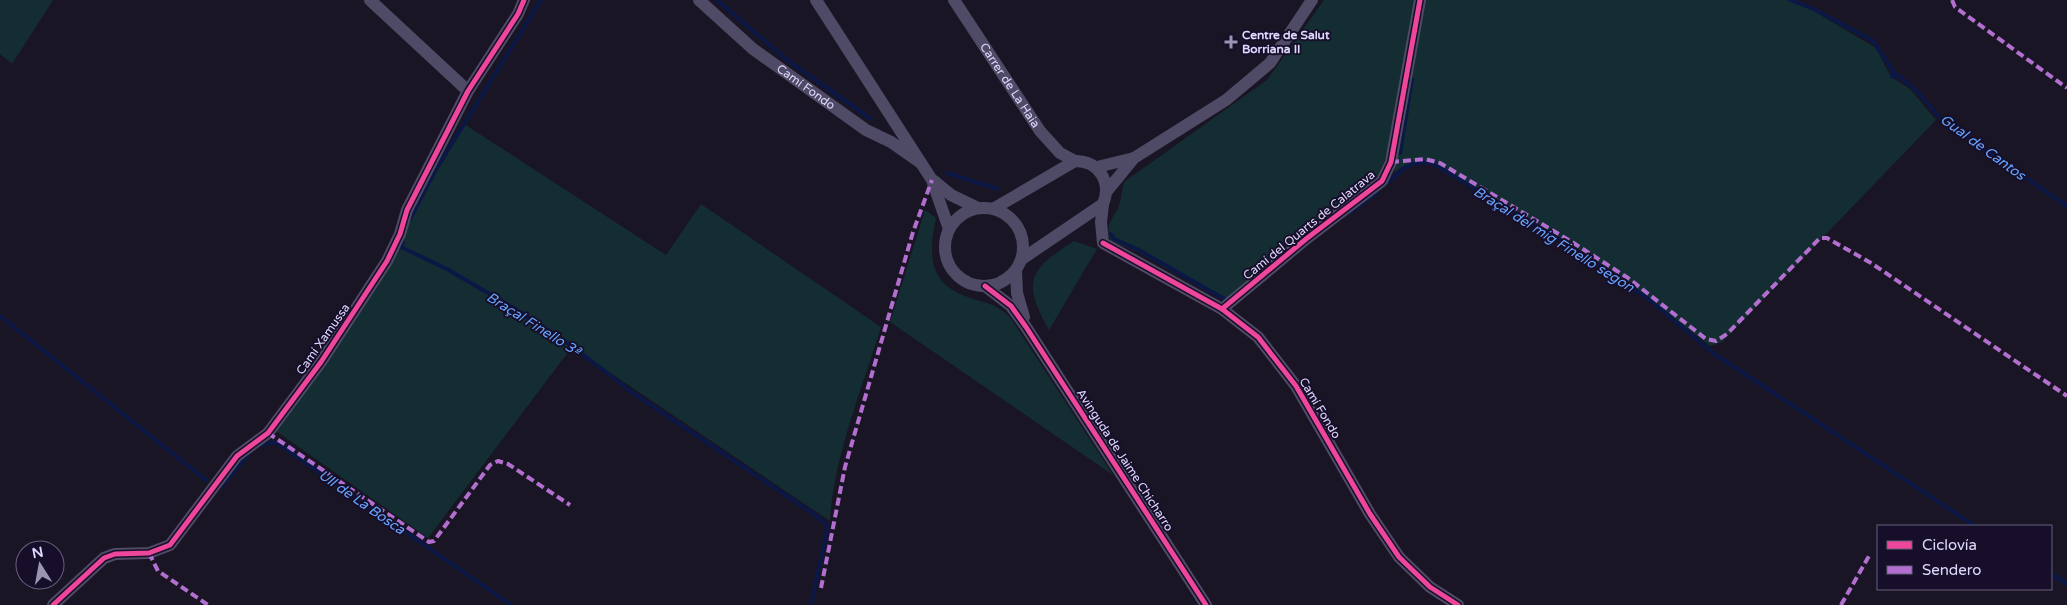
<svg xmlns="http://www.w3.org/2000/svg" width="2067" height="605" font-family="'Varela Round',sans-serif">
<rect width="100%" height="100%" fill="#1a1524"/>
<!-- green -->
<g fill="#132d32">
<polygon points="0,0 53,0 12,64 0,54"/>
<path d="M1324,0h92l-28,151 -10,26 -154,124 -86,-49 -27,-11c-8,-19 5,-23 9,-39 2,-6 2,-14 4,-20l143,-102z"/>
<path d="M1424,0h371l81,48 15,29 19,12 26,31 -214,222 -12,4 -93,-72 -82,-52 -92,-54c-19,-10 -32,-9 -49,5z"/>
<path d="M464,124l202,131 35,-51 180,123c-18,59 -48,132 -51,194l-258,-174 -144,191 -152,-107 135,-216 23,-43z"/>
<path d="M925,210l11,8c-7,33 -9,64 29,78 21,8 27,5 45,21l103,158 -223,-153z"/>
<path d="M1074,241l23,8 -48,81c-27,-48 -21,-60 25,-89z"/>
</g>
<g fill="none" stroke-linecap="round" stroke-linejoin="round">
<!-- stream -->
<g stroke="#0b1846" stroke-width="4">
<polyline points="717,0 787,60 871,119"/>
<polyline points="1790,0 1814,9 1873,41 1893,71 1892,77 1897,76 1896,74 1915,89 1942,120 2067,206"/>
<polyline points="1400,153 1412,79"/>
<polyline points="947,173 998,189"/>
<path d="M1385,185c16,-14 23,-25 47,-22l130,78 85,57 66,55 262,173"/>
<polyline points="1350,213 1378,192"/>
<polyline points="410,219 435,171 541,0"/>
<polyline points="1111,234 1114,239 1139,250 1226,300"/>
<polyline points="403,242 401,247 447,269 512,307 569,344 633,393 814,514 828,526 811,605"/>
<polyline points="0,316 206,480"/>
<polyline points="261,445 272,442 280,445 511,605"/>
<polyline points="222,486 248,455"/>
<polyline points="2051,574 2067,584"/>
</g>
<!-- minor -->
<g stroke="#4f4a65" stroke-width="12">
<polyline points="370,0 468,91"/>
<path id="s1" d="M699,0l54,49 113,81 25,12 30,21"/>
<polyline points="816,0 932,180 949,229"/>
<path id="s2" d="M954,0l86,131 20,22 15,8"/>
<polyline points="1097,167 1134,158 1226,100 1270,63 1312,0"/>
<polyline points="934,181 951,195 978,208"/>
<polyline points="1107,191 1134,158"/>
<polyline points="1103,204 1101,222 1103,243 1222,309 1258,337 1296,386 1370,514 1399,557 1430,587 1458,605"/>
<circle cx="984" cy="247" r="39"/>
<path d="M993,209l82,-48c24,0 37,21 28,43l-81,55"/>
<polyline points="1016,270 1017,293 1024,317"/>
<polyline points="985,286 1011,306 1026,327 1206,605"/>
<polyline points="1222,309 1306,239 1382,181 1391,162 1420,0"/>
<polyline points="53,605 104,558 115,554 149,553 170,545 237,456 268,433 321,362 387,261 400,234 407,210 468,91 518,14 524,0"/>
</g>
<!-- quiet -->
<g stroke="#b36fd0" stroke-width="4" stroke-dasharray="8 4" stroke-linecap="butt">
<polyline points="1952,0 1955,7 2067,88"/>
<polyline points="1391,162 1425,159 1440,163 1572,242 1628,278 1706,339 1716,341 1727,334 1820,238 1827,238 1871,263 2067,396"/>
<polyline points="268,433 429,542 434,541 490,465 498,461 508,464 570,505"/>
<polyline points="149,553 158,571 208,605"/>
<polyline points="821,588 845,467 913,232 932,180"/>
<polyline points="1841,605 1869,556"/>
</g>
<!-- cycleway casing -->
<g stroke="#170f2a" stroke-width="8">
<g id="cycleway">
<polyline points="1103,243 1222,309 1258,337 1296,386 1370,514 1399,557 1430,587 1458,605"/>
<polyline points="985,286 1011,306 1026,327 1206,605"/>
<polyline points="1222,309 1306,239 1382,181 1391,162 1420,0"/>
<polyline points="53,605 104,558 115,554 149,553 170,545 237,456 268,433 321,362 387,261 400,234 407,210 468,91 518,14 524,0"/>
</g>
</g>
<!-- cycleway -->
<use href="#cycleway" stroke="#ed469a" stroke-width="5"/>
</g>
<!-- markers -->
<path fill="#9b94b2" stroke="#170f2a" stroke-width="2" d="M1228.5 34.5h5v5h5v5h-5v5h-5v-5h-5v-5h5z"/>
<g text-anchor="middle" stroke-width="4" stroke-linejoin="round" paint-order="stroke">
<!-- poi labels -->
<g font-size="12" font-weight="bold" fill="#e1d8ff" stroke="#170f2a" text-anchor="start">
<text x="1242" y="39">Centre de Salut<tspan x="1242" dy="14">Borriana II</tspan></text>
</g>
<!-- street labels -->
<g font-size="12" fill="#e1d8ff" stroke="#170f2a">
<text dy="4" stroke="none"><textPath href="#s2" startOffset="102">Carrer de La Haia</textPath></text>
<text dy="4" stroke="none"><textPath href="#s1" startOffset="138">Camí Fondo</textPath></text>
<text transform="translate(1309 225) rotate(-39)" y="4">Camí del Quarts de Calatrava</text>
<text transform="translate(323 339) rotate(-55)" y="4">Camí Xamussa</text>
<text transform="translate(1320 408) rotate(59)" y="4">Camí Fondo</text>
<text transform="translate(1125 460) rotate(57)" y="4">Avinguda de Jaime Chicharro</text>
</g>
<!-- water labels -->
<g font-size="14" font-style="italic" fill="#66a4ff" stroke="#170f2a">
<text transform="translate(1983 147) rotate(36)" y="5">Gual de Cantos</text>
<text transform="translate(1554 239) rotate(32)" y="5">Braçal del mig Finello segon</text>
<text transform="translate(534 324) rotate(32)" y="5">Braçal Finello 3ª</text>
<text transform="translate(362 502) rotate(35)" y="5">Ull de La Bosca</text>
</g>
</g>
<!-- legend -->
<rect x="1877" y="525" width="175" height="65" fill="#170f2a" stroke="#685f7f"/>
<rect x="1887" y="541" width="25" height="8" fill="#ed469a" stroke="#685f7f"/>
<text x="1922" y="550" font-size="15" fill="#e1d8ff">Ciclovía</text>
<rect x="1887" y="566" width="25" height="8" fill="#b36fd0" stroke="#685f7f"/>
<text x="1922" y="575" font-size="15" fill="#e1d8ff">Sendero</text>
<!-- north arrow -->
<g transform="translate(40 565) rotate(349)"><circle r="24" fill="#170f2a" stroke="#685f7f"/>
<path d="M0-4L9 19L0 12L-9 19Z" fill="#9b94b2"/>
<text y="-8" font-size="14" font-weight="bold" text-anchor="middle" fill="#e1d8ff">N</text>
</g>
</svg>
